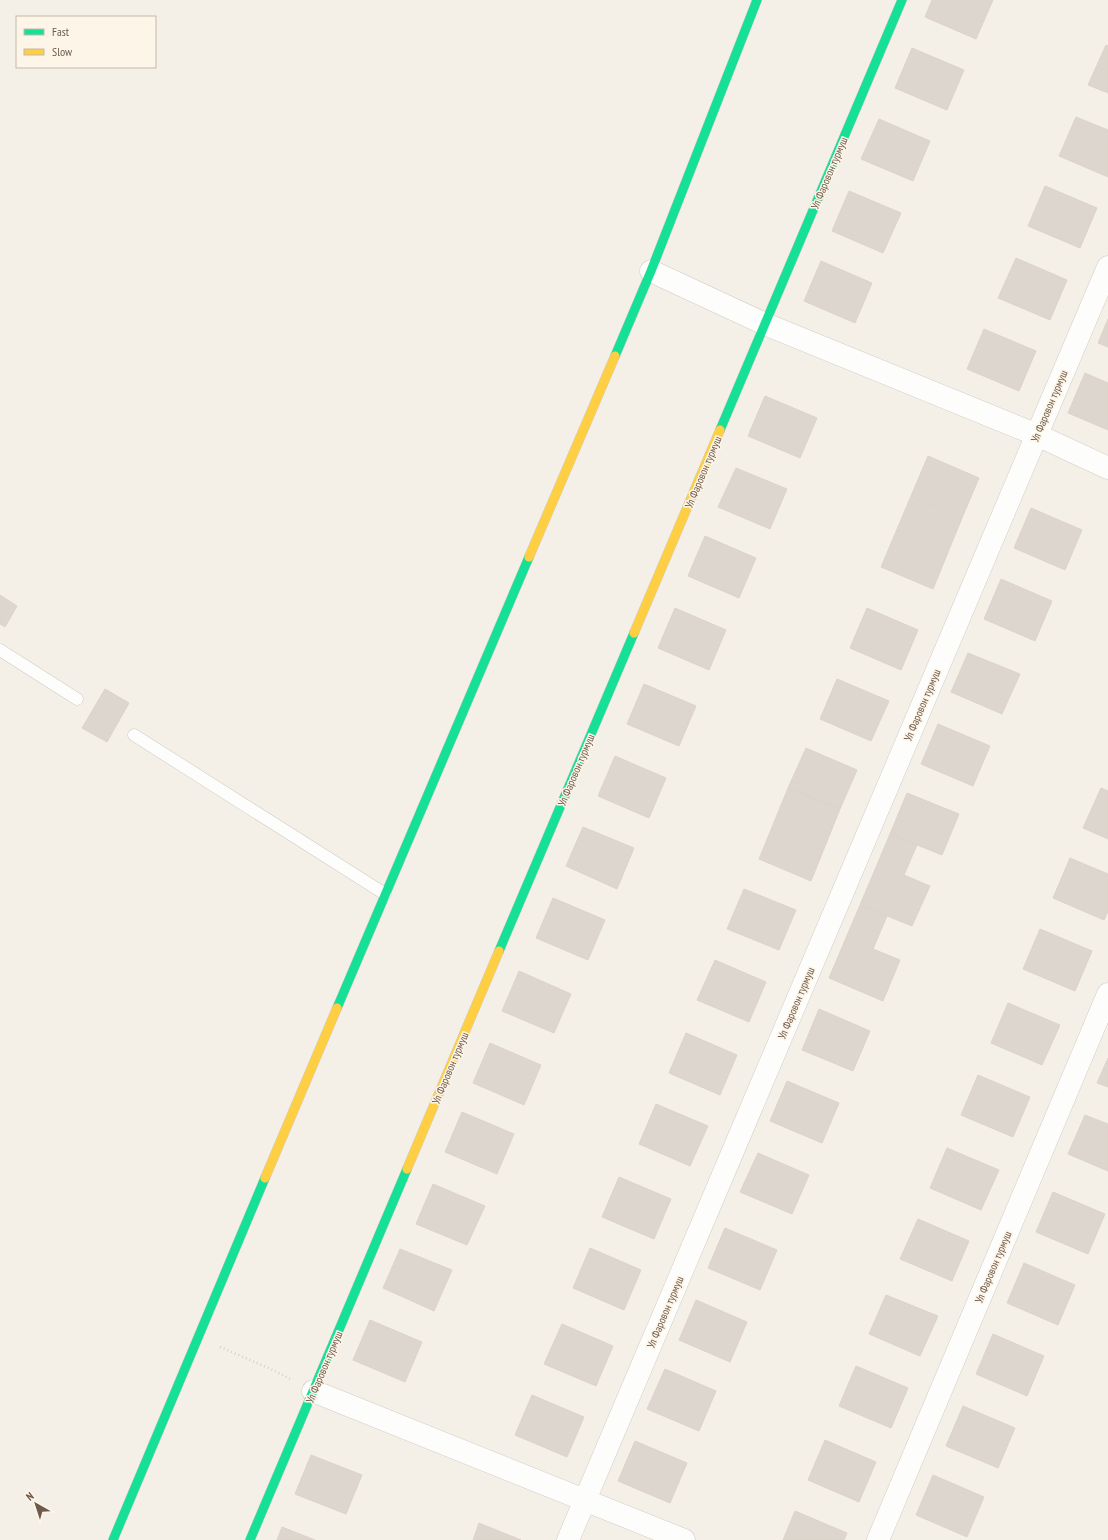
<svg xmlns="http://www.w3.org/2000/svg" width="1108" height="1540" font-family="'PT Sans Narrow',sans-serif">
<rect width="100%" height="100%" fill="#f4f0e8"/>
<!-- building -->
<g fill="#ddd6ce" stroke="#dcd3cb">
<polygon points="932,0 993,0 976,39 925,17"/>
<polygon points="1106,45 1108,46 1108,93 1088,85"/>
<polygon points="912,48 964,70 947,110 895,88"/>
<polygon points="1076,117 1108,130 1108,177 1059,156"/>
<polygon points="879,119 930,141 913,181 861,159"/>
<polygon points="1045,186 1097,208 1080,248 1028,226"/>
<polygon points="849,191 901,213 883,253 832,231"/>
<polygon points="1016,258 1067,280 1050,320 998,298"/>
<polygon points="821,261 872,283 855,323 804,301"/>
<polygon points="1108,319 1108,347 1098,343"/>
<polygon points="984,329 1036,351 1019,391 967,369"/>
<polygon points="1085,373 1108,383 1108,430 1068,413"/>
<polygon points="765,396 817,418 800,458 748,436"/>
<polygon points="928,456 979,478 962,518 911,496"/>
<polygon points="736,468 787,489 770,529 718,507"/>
<polygon points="911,496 962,518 933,589 881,567"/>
<polygon points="1031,508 1082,530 1065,570 1014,548"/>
<polygon points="705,536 756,558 739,598 688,576"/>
<polygon points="1001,579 1052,601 1035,641 984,619"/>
<polygon points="0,595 17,606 5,627 0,624"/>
<polygon points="675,608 726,630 709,670 658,648"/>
<polygon points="867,608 918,630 901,670 850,648"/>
<polygon points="968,653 1020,674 1002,714 951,692"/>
<polygon points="837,679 889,701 871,741 820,719"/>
<polygon points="644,684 696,706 679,746 627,724"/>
<polygon points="105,689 129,703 107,742 82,728"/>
<polygon points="938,724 990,746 973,786 921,764"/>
<polygon points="806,748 857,770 840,809 788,788"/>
<polygon points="615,756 666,778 649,818 598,796"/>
<polygon points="788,788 840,809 811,881 759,859"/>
<polygon points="1101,788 1108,791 1108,839 1083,828"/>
<polygon points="907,793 959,814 942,855 890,834"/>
<polygon points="583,827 634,848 617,889 566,866"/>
<polygon points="890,834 917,845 904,875 930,886 912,926 860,905"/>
<polygon points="1070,858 1108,874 1108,911 1104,920 1053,898"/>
<polygon points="744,889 796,910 779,950 727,929"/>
<polygon points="553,898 605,920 588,960 536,938"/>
<polygon points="860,905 887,916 873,949 900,960 883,1001 829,978"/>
<polygon points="1040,929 1092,951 1075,991 1023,969"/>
<polygon points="715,960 766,982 749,1022 697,1000"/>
<polygon points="519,971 571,994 554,1033 502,1011"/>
<polygon points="1008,1003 1060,1025 1042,1065 991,1043"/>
<polygon points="819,1009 870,1031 853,1071 802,1050"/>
<polygon points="686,1033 737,1055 720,1095 669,1073"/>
<polygon points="490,1043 541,1065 524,1105 473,1083"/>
<polygon points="1108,1058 1108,1087 1097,1083"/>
<polygon points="978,1075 1030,1097 1013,1137 961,1115"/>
<polygon points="787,1081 839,1103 822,1143 770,1121"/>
<polygon points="656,1104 708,1126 690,1166 639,1144"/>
<polygon points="462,1112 514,1134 497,1174 445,1152"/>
<polygon points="1085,1115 1108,1124 1108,1171 1068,1154"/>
<polygon points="947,1148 999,1170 981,1210 930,1188"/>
<polygon points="758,1153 809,1175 792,1214 740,1192"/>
<polygon points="619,1177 671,1199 654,1239 602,1217"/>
<polygon points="433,1184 485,1206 467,1245 416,1224"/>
<polygon points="1053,1192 1105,1214 1088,1254 1036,1232"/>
<polygon points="918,1219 969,1241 952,1281 900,1259"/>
<polygon points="725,1228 777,1250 760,1290 708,1268"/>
<polygon points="590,1248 641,1270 624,1310 573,1288"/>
<polygon points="400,1249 452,1270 434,1311 383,1288"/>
<polygon points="1024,1263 1075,1285 1058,1325 1007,1303"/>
<polygon points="886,1295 938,1316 920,1356 869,1334"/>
<polygon points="696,1300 747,1322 730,1362 679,1340"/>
<polygon points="370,1320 422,1342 405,1382 353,1360"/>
<polygon points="562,1324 613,1346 596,1386 544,1364"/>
<polygon points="993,1334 1044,1356 1027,1396 976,1374"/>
<polygon points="856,1366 908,1388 891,1428 839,1406"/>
<polygon points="665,1369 716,1391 699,1431 647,1409"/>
<polygon points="532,1395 584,1417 567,1457 515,1435"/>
<polygon points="963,1406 1015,1428 998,1468 946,1446"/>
<polygon points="825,1440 876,1462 859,1502 808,1480"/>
<polygon points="635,1441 687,1463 670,1503 618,1481"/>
<polygon points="311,1455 362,1475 346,1514 295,1494"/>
<polygon points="933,1475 984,1497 967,1537 916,1515"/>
<polygon points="795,1511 847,1533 844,1540 783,1540"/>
<polygon points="479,1523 521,1540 473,1540"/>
<polygon points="282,1527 315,1540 277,1540"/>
</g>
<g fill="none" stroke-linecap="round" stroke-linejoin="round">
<!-- lane casing -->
<g stroke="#d2ccc5" stroke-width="13">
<g id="lane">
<polyline points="0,650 77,699"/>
<polyline points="134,735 385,894"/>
</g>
</g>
<!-- street casing -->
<g stroke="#d2ccc5" stroke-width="23">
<g id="street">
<polyline points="651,271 765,324 1037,435 1108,468"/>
<polyline points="313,1391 684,1540"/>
<polyline points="568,1540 1108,267"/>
<polyline points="878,1540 1108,994"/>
</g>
</g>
<!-- fast casing -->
<g stroke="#d3ccc4" stroke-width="10">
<g id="fast">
<polyline points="615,356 651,271 757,0"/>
<polyline points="720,430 902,0"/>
<polyline points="499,951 634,633"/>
<polyline points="337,1008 529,557"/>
<polyline points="113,1540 265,1178"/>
<polyline points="250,1540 407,1169"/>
</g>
</g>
<!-- slow casing -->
<g stroke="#d3ccc4" stroke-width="10">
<g id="slow">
<polyline points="529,557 615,356"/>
<polyline points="634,633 720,430"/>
<polyline points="407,1169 499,951"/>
<polyline points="265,1178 337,1008"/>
</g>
</g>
<!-- path -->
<polyline stroke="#d6cfc9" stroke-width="2.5" stroke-dasharray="1 3" stroke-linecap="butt" points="220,1347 273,1370 292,1380"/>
<!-- lane -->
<use href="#lane" stroke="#fdfdfc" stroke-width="12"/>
<!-- street -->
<use href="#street" stroke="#fdfdfc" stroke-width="22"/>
<!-- fast -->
<use href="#fast" stroke="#16e098" stroke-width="9"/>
<!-- slow -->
<use href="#slow" stroke="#ffcf43" stroke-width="9"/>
</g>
<g text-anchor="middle" stroke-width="3" stroke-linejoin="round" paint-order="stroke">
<!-- street labels -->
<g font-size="11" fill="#6e5a4c" stroke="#fdf6e8">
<text transform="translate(829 173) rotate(-67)" y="4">Ул Фаровон турмуш</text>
<text transform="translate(1049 406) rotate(-67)" y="4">Ул Фаровон турмуш</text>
<text transform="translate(703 472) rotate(-67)" y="4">Ул Фаровон турмуш</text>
<text transform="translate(922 705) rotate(-67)" y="4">Ул Фаровон турмуш</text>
<text transform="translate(576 770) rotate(-67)" y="4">Ул Фаровон турмуш</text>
<text transform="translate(796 1003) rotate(-67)" y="4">Ул Фаровон турмуш</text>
<text transform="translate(450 1068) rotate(-67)" y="4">Ул Фаровон турмуш</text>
<text transform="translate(993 1267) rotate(-67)" y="4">Ул Фаровон турмуш</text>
<text transform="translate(665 1312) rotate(-67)" y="4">Ул Фаровон турмуш</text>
<text transform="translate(324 1367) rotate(-67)" y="4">Ул Фаровон турмуш</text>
</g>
</g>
<!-- legend -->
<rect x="16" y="16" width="140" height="52" fill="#fdf6e8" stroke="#c4b8aa"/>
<rect x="24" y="29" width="20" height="6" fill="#16e098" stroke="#c4b8aa"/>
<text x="52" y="36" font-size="12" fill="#6e5a4c">Fast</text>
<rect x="24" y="49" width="20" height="6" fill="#ffcf43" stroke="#c4b8aa"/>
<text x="52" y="56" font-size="12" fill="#6e5a4c">Slow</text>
<!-- north arrow -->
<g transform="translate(36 1504) rotate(321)" stroke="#fdf6e8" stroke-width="3" paint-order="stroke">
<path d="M0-3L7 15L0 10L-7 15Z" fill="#6e5a4c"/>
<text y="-6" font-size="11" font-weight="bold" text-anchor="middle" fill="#6e5a4c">N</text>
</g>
</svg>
